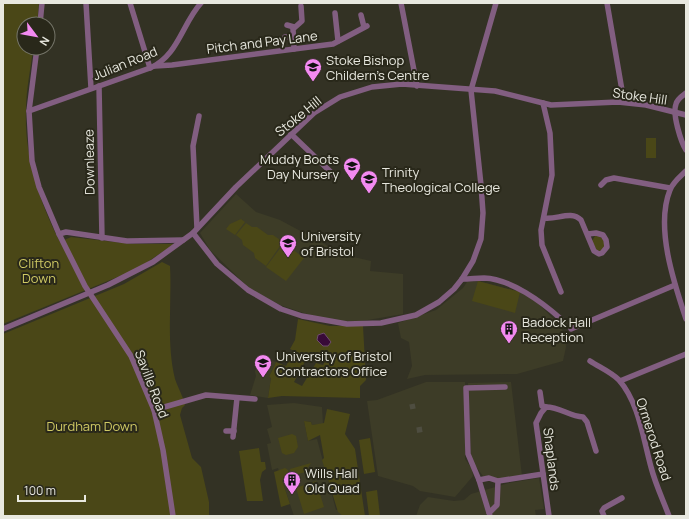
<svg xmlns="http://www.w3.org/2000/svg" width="689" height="519" font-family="Manrope,sans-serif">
<rect width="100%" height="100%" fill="#333224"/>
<!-- built -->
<g fill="#3d3c27">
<polygon points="236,194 256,212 280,220 345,255 371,261 370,271 403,274 403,314 362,321 339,321 319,318 280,305 251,290 210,250 200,233"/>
<polygon points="478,281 520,292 535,300 560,326 565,335 566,347 563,361 517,374 425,375 407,379 412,366 409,342 401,338 398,323 436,310 463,288 467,282"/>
<polygon points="262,357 276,362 269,377 271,378 268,398 250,395 256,376 255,371"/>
<polygon points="426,382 465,382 465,459 472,469 473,476 455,497 420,491 413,486 378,476 367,401 377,400"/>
<polygon points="511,382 522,476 502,479 483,476 471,460 468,383"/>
<polygon points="294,403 322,407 323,424 312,425 311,422 304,421 308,441 317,439 336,510 342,508 345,516 294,516 278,468 272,470 267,444 271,443 267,429 272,427 267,405"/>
<polygon points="539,478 544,509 535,510 536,516 416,516 420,505 428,497 454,501 464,500 471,494 509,483"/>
</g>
<!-- green -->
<g fill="#4a4717" fill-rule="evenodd">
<path d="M3,3h36l-2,21h-13v24h9c-2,20 -7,41 -7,61 -2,47 13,92 34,133l11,-5 61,7h42l-37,25 -134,55z"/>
<rect x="646" y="138" width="10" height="20"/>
<polygon points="241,219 245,222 235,235 226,229 230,224"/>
<polygon points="246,223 252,227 257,227 268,235 273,235 283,242 266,266 255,258 254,253 243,245 242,240 236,235"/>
<path d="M595,236c8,0 9,4 10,11l-5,4 -4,-1 -4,-9z"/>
<polygon points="284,243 304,258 286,281 266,267"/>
<path d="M162,262l8,4c2,37 -4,76 5,113 3,9 8,17 10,26l-3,3 -2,7 12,43 9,9 8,35v14h-206v-182l121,-50z"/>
<polygon points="478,281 520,292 515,313 472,301"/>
<path d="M298,319l32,7h33l3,54 -6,6v12l-78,-2 -14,2 3,-20 -2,-1 7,-15 10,4 8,-15 -4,-2 5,-9zM309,354l16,7 -2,4 -7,-2 -14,23 -8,-4z"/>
<polygon points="327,409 350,414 345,434 355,449 365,516 343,516 338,512 322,460 324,458 320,435 308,441 304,421 311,422 312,425 324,423"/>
<polygon points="292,434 296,436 298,447 294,453 286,455 282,453 278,438"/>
<polygon points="370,438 375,472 364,474 359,440"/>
<polygon points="259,448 261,462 265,462 266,469 262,472 260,480 263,501 247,501 239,451"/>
<polygon points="311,463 305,472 292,476 290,469"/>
<polygon points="285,468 288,470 290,477 282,480 290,504 281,507 274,472"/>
<polygon points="316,481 324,507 304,514 296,488"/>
<polygon points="377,490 380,516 369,516 366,492"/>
</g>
<!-- water -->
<polygon fill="#380b38" stroke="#6d4d6a" points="324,333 331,342 328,346 323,346 317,340 318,335"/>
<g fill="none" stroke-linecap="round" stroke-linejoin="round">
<!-- minor-tunnel -->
<g stroke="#4e4d40" stroke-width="5.5" stroke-dasharray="5.5 3" stroke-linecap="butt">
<polyline points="412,404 413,409"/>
<polyline points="419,427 420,433"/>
</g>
<!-- minor -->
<g stroke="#825e81" stroke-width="5.5">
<polyline points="86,3 91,88"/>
<polyline points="130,3 150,68"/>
<polyline points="401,3 417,86"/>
<polyline points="607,3 624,102"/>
<polyline points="335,13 338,41"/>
<polyline points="361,15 364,27"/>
<polyline points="40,24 42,3"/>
<polyline points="287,25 294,27"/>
<polyline points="285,37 293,37"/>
<polyline points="37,48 29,111 32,161 39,187 59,234 85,286 131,356 154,410 163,450 173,516"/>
<polyline points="294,49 293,29 302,21 301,6"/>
<polyline points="155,66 172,65 333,44 367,26"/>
<polyline points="99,86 102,238"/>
<path d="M686,93c-4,3 -9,6 -10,11 -4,10 5,38 10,46"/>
<polyline points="543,103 550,133 552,175 541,230 542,245 561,292"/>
<path d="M29,111l121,-43c28,-12 32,-44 51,-65"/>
<polyline points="291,134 336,177"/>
<path d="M686,171c-5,5 -13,11 -16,19 -15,37 4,93 16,129"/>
<polyline points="601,185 606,180 614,178 670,188"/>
<path d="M544,218c13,2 27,-8 37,2l13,31 5,3 3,-1 5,-6 -1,-7 -3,-5 -7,-2 -8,1"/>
<polyline points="197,228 193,146 199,116"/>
<polyline points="193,233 217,264 248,290 281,309 302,316 347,324 381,323 416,315 439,302 454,289 462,279 473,261 481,239 483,213 481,185 471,90 496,3"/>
<polyline points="59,234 66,232 127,241 183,240"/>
<path d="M462,279c8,0 15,-1 22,-1 27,1 58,24 77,41"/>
<polyline points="3,329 108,285 153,262 193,233 236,187 314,113 340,97 372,87 402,84 495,91 551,105 618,102 646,105 686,115"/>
<polyline points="571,329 675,285"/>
<path d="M590,361c9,6 21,11 29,19 20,23 24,58 32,87 4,16 12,33 18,49"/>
<polyline points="620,381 686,354"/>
<polyline points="540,392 542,406 546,407"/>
<polyline points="154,410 206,395 255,399"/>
<polyline points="226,431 234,431"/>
<polyline points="233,437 237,398"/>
<polyline points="479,480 468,454 466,388 505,387"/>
<polyline points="498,481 543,474"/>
<polyline points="489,513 497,505 498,481 489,478 479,480 490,516"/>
<path d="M549,516l-13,-93 5,-10 5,-6c14,0 23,9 37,10l4,5 9,29"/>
<polyline points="604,516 602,511 604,508 622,498"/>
</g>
</g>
<!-- icons -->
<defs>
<g id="school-pin" transform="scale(0.9)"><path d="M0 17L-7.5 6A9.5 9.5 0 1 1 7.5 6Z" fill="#f38af1" stroke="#29281a"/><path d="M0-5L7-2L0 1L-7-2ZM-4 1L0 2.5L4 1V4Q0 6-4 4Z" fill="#111"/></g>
<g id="university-pin" transform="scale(0.9)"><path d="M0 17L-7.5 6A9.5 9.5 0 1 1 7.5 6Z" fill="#f38af1" stroke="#29281a"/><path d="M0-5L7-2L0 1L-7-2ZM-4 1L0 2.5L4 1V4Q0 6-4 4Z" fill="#111"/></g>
<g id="building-pin" transform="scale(0.9)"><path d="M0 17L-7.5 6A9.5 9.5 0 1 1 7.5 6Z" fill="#f38af1" stroke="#29281a"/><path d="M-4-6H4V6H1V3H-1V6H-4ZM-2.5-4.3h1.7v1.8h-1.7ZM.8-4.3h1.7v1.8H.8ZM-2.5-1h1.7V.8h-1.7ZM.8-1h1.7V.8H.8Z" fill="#111"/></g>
</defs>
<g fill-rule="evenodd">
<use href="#school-pin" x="313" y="67"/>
<use href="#school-pin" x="352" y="166"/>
<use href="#university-pin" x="369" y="179"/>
<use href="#university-pin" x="288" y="243"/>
<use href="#building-pin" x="509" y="329"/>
<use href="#university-pin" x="263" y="363"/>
<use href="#building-pin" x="292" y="480"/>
</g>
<g text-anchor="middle" stroke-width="4" stroke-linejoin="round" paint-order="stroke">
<!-- street labels -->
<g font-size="13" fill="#e8e8df" stroke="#29281a">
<text transform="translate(262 42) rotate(-7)" y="5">Pitch and Pay Lane</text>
<text transform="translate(125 63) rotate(-22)" y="5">Julian Road</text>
<text transform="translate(640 96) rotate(8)" y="5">Stoke Hill</text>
<text transform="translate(298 116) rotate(-39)" y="5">Stoke Hill</text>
<text transform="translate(89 162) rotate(-91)" y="5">Downleaze</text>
<text transform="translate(152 384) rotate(69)" y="5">Saville Road</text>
<text transform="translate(654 439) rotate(72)" y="5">Ormerod Road</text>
<text transform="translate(552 459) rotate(83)" y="5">Shaplands</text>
</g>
<!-- poi labels -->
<g font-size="13" fill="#e8e8df" stroke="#29281a" text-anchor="start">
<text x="326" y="65">Stoke Bishop<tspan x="326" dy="15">Childern's Centre</tspan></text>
<text x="339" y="164" text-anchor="end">Muddy Boots<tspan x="339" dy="15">Day Nursery</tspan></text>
<text x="382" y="177">Trinity<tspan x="382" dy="15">Theological College</tspan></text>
<text x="301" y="241">University<tspan x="301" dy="15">of Bristol</tspan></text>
<text x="522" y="327">Badock Hall<tspan x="522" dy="15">Reception</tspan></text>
<text x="276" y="361">University of Bristol<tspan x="276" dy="15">Contractors Office</tspan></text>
<text x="305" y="478">Wills Hall<tspan x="305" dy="15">Old Quad</tspan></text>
</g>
<!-- park labels -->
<g font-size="13" fill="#d0ca64" stroke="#29281a">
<text x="39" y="268">Clifton<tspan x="39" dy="15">Down</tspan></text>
<text x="92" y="431">Durdham Down</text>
</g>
</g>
<!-- border -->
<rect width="689" height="519" fill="none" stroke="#e8e8df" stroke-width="8"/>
<!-- north arrow -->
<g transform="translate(36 36) rotate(122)"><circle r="19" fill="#29281a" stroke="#757569"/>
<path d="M0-3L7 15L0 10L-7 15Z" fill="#f38af1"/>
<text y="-6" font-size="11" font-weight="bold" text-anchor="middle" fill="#e8e8df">N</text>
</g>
<!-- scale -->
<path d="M18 495v6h67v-6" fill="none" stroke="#e8e8df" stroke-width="2"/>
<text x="24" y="495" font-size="12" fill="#e8e8df" stroke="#29281a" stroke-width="3" paint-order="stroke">100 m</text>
</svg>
